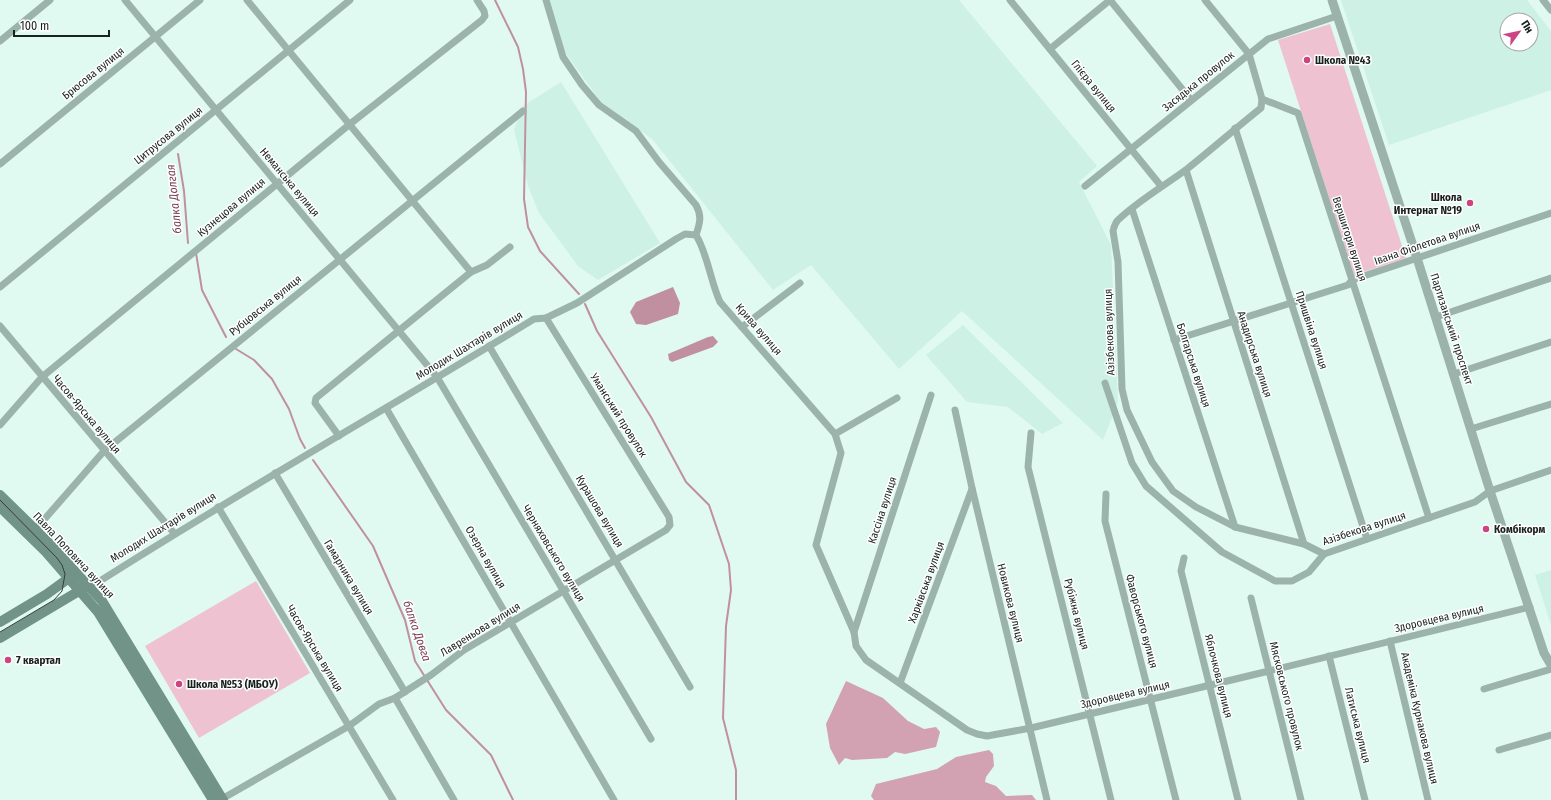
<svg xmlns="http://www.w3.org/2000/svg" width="1551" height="800" font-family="'Fira Sans Condensed',sans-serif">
<rect width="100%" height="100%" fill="#e0faf1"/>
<!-- built -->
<g fill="#cef1e5" fill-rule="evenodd">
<polygon points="547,0 959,0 1097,166 1079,182 1111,245 1118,402 1103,440 962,311 899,369 811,265 773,290 653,140 601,102 564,51"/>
<path d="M1341,0h186l24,31v59l-162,55zM1507,20h24v24h-24z"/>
<polygon points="561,82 660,243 598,280 578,266 539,213 528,186 514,130 523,106"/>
<polygon points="963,325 1063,423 1042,434 1008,407 967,402 926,355"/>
<polygon points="1551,570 1551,625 1535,575"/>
</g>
<!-- green -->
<g fill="#efc2d1">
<polygon points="1330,24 1406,258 1354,275 1278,40"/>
<polygon points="256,581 310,673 199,738 145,646"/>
</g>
<!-- forest -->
<g fill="#d2a2b2">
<polygon points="846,681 883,698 908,721 924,729 936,727 940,732 936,747 905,754 895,752 887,758 852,760 845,758 839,765 830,748 826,724"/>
<polygon points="989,750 993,754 994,766 986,777 985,782 996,786 1006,796 1032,795 1036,800 874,800 871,796 876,784 937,769 956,757"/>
</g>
<!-- water -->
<g fill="#c090a1">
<polygon points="673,287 680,303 678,314 646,325 636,324 630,312 636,302"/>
<polygon points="713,336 718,342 713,347 672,362 669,360 668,354 708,337"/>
</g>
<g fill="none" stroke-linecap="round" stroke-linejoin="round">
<!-- stream -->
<g stroke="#c090a1" stroke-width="2">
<polyline points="495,0 518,47 523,69 526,92 524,199 528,227 540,251 579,294"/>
<polyline points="178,154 184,191 188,243"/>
<polyline points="196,253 202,290 226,337"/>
<polyline points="585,304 597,331 651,417 686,482 709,505 729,564 731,590 726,626 723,718 736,770 736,800"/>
<polyline points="236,349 254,360 272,379 289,409 300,439 305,448"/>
<polyline points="313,460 373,546 405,620 415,661 446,710 491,755 513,800"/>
</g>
<!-- minor -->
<g stroke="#9cb3ab" stroke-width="7">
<polyline points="125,0 437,377 651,739"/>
<polyline points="247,0 471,272"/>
<path d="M546,0l17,57 19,28 17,20 37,26 23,31 37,43c6,11 4,18 0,30 12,20 14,45 24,67l115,132 6,19 -25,92 38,87 2,14 10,14 101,70 10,4 10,2 44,-8 238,-57 261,-64"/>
<polyline points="1010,0 1161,186"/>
<polyline points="1110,0 1191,100"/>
<polyline points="1205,0 1249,54 1262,99 1298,113 1429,518"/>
<polyline points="1543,0 1551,10"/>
<polyline points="0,41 50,0"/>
<polyline points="1050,49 1110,0"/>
<path d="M1262,99l-1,9c-25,20 -49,41 -74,61 -23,17 -48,31 -69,51 -3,3 -4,7 -5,11l5,31 4,127 5,21 25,52 21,29 23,16 39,20 69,17 20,10 151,-52 15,-11 61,-21"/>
<polyline points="1235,128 1367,539"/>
<polyline points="0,164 200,0"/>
<polyline points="1186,170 1304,544"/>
<polyline points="1085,186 1268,39 1337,16"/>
<polyline points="1132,209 1235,527"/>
<polyline points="0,287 350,0"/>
<polyline points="1436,317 1551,278"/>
<polyline points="0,326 174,533"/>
<polyline points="742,327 800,283"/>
<polyline points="1174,340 1348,285 1352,280 1551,213"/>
<polyline points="489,346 690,687"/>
<polyline points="1454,374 1551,342"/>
<polyline points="1105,383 1132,463 1146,486 1222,552 1275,581 1292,581 1309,572 1324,554"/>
<polyline points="386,408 614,800"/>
<polyline points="955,410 972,488 1047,800"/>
<polyline points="0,425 42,377 350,124 482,20 485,16 484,11 477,0"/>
<polyline points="1471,429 1551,404"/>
<polyline points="1031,433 1028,467 1111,800"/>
<polyline points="835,434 897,398"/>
<polyline points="339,436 315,403 316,398 471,272 487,265 510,247"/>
<polyline points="275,473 405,692"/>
<polyline points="1106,494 1105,521 1176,800"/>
<polyline points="218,507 393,800"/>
<polyline points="35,530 104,451 523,111"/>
<polyline points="1184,558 1181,571 1238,800"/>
<path d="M88,586l12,-5c143,-91 290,-174 434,-262l12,-1 31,-15 99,-64 9,-5 11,1"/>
<polyline points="1251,598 1301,800"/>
<polyline points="854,632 931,395"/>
<polyline points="1390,641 1428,800"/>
<polyline points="1329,656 1365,800"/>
<polyline points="900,683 972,489"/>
<polyline points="1484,689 1551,669"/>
<polyline points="395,698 454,800"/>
<polyline points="1499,750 1551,735"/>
<polyline points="220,800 349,726 379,704 395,698 431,675 464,650 666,530 670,525 669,517 546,318"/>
</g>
<!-- tertiary -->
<polyline stroke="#9cb3ab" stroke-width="9" points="1332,0 1417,258 1490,491 1544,653 1551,665"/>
<!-- secondary -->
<g stroke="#719388" stroke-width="10">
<polyline points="0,495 51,545 102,601 223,800"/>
<polyline points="0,507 46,552 98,612 213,800"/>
<polyline points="0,622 47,594 73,575"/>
<polyline points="0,638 84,588"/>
</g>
<!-- tram -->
<polyline stroke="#343f3c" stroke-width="1" points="0,500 57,558 62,565 65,574 62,591 54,600 0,632"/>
</g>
<!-- markers -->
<g fill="#cc4482" stroke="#fff" stroke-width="1.5">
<circle cx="1307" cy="60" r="4"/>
<circle cx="1470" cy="203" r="4"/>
<circle cx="1486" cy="529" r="4"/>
<circle cx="8" cy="660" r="4"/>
<circle cx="179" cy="684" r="4"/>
</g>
<g text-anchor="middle" stroke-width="3" stroke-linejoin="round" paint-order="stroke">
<!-- poi labels -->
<g font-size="11" font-weight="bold" fill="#19221f" stroke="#fff" text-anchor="start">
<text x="1315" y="64">Школа №43</text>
<text x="1462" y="201" text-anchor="end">Школа<tspan x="1462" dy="13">Интернат №19</tspan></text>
<text x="1494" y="533">Комбікорм</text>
<text x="16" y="664">7 квартал</text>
<text x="187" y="688">Школа №53 (МБОУ)</text>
</g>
<!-- street labels -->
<g font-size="11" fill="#19221f" stroke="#fff">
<text transform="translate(93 73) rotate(-39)" y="4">Брюсова вулиця</text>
<text transform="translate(1198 81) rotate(-39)" y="4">Засядька провулок</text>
<text transform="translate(1094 86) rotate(51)" y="4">Глієра вулиця</text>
<text transform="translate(168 135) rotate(-39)" y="4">Цитрусова вулиця</text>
<text transform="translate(290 182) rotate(50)" y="4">Неманська вулиця</text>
<text transform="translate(231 207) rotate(-40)" y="4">Кузнецова вулиця</text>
<text transform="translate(1350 239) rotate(72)" y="4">Вершигори вулиця</text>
<text transform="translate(1427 243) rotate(-19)" y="4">Івана Фіолетова вулиця</text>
<text transform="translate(265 305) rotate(-39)" y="4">Рубцовська вулиця</text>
<text transform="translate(759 329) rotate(49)" y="4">Крива вулиця</text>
<text transform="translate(1452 329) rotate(72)" y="4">Партизанський проспект</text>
<text transform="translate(1312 330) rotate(72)" y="4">Пришвіна вулиця</text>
<text transform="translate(1109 332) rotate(-92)" y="4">Азізбекова вулиця</text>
<text transform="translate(469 345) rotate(-31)" y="4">Молодих Шахтарів вулиця</text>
<text transform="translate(1255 354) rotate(72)" y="4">Анадирська вулиця</text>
<text transform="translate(1194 365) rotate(72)" y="4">Болгарська вулиця</text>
<text transform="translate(87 414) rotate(50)" y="4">Часов-Ярська вулиця</text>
<text transform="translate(619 415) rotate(58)" y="4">Уманський провулок</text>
<text transform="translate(882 510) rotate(-72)" y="4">Кассіна вулиця</text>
<text transform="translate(600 511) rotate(59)" y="4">Курашова вулиця</text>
<text transform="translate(163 527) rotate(-32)" y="4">Молодих Шахтарів вулиця</text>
<text transform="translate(1364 528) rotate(-18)" y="4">Азізбекова вулиця</text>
<text transform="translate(554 553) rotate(59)" y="4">Черняховського вулиця</text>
<text transform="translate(74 555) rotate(47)" y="4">Павла Поповича вулиця</text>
<text transform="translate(486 557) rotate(60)" y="4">Озерна вулиця</text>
<text transform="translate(349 577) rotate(59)" y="4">Гамарника вулиця</text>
<text transform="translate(926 582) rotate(-70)" y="4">Харківська вулиця</text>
<text transform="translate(1011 603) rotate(76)" y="4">Новикова вулиця</text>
<text transform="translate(1077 614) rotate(76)" y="4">Рубіжна вулиця</text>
<text transform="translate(1439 618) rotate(-13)" y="4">Здоровцева вулиця</text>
<text transform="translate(1142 621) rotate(75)" y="4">Фаворського вулиця</text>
<text transform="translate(480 629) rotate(-32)" y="4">Лавреньова вулиця</text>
<text transform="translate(315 648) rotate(59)" y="4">Часов-Ярська вулиця</text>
<text transform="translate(1219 676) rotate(76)" y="4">Яблочкова вулиця</text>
<text transform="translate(1125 694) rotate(-13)" y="4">Здоровцева вулиця</text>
<text transform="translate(1287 696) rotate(76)" y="4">Мясковського провулок</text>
<text transform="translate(1420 718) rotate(77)" y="4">Академіка Курнакова вулиця</text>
<text transform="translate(1358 725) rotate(76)" y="4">Латиська вулиця</text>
</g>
<!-- water labels -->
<g font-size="12" font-style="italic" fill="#7d3f58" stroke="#fff">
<text transform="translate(174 199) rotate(-96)" y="4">балка Долгая</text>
<text transform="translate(417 631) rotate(71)" y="4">балка Довга</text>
</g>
</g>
<!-- north arrow -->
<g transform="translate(1519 32) rotate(57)"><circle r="19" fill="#ffffff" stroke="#a3a7a5"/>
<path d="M0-3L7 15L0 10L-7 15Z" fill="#cc4482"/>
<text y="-6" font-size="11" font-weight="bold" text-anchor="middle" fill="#19221f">Пн</text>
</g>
<!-- scale -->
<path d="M14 30v6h95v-6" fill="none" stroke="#19221f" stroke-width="2"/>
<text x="20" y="30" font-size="12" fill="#19221f" stroke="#ffffff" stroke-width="3" paint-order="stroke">100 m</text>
</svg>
